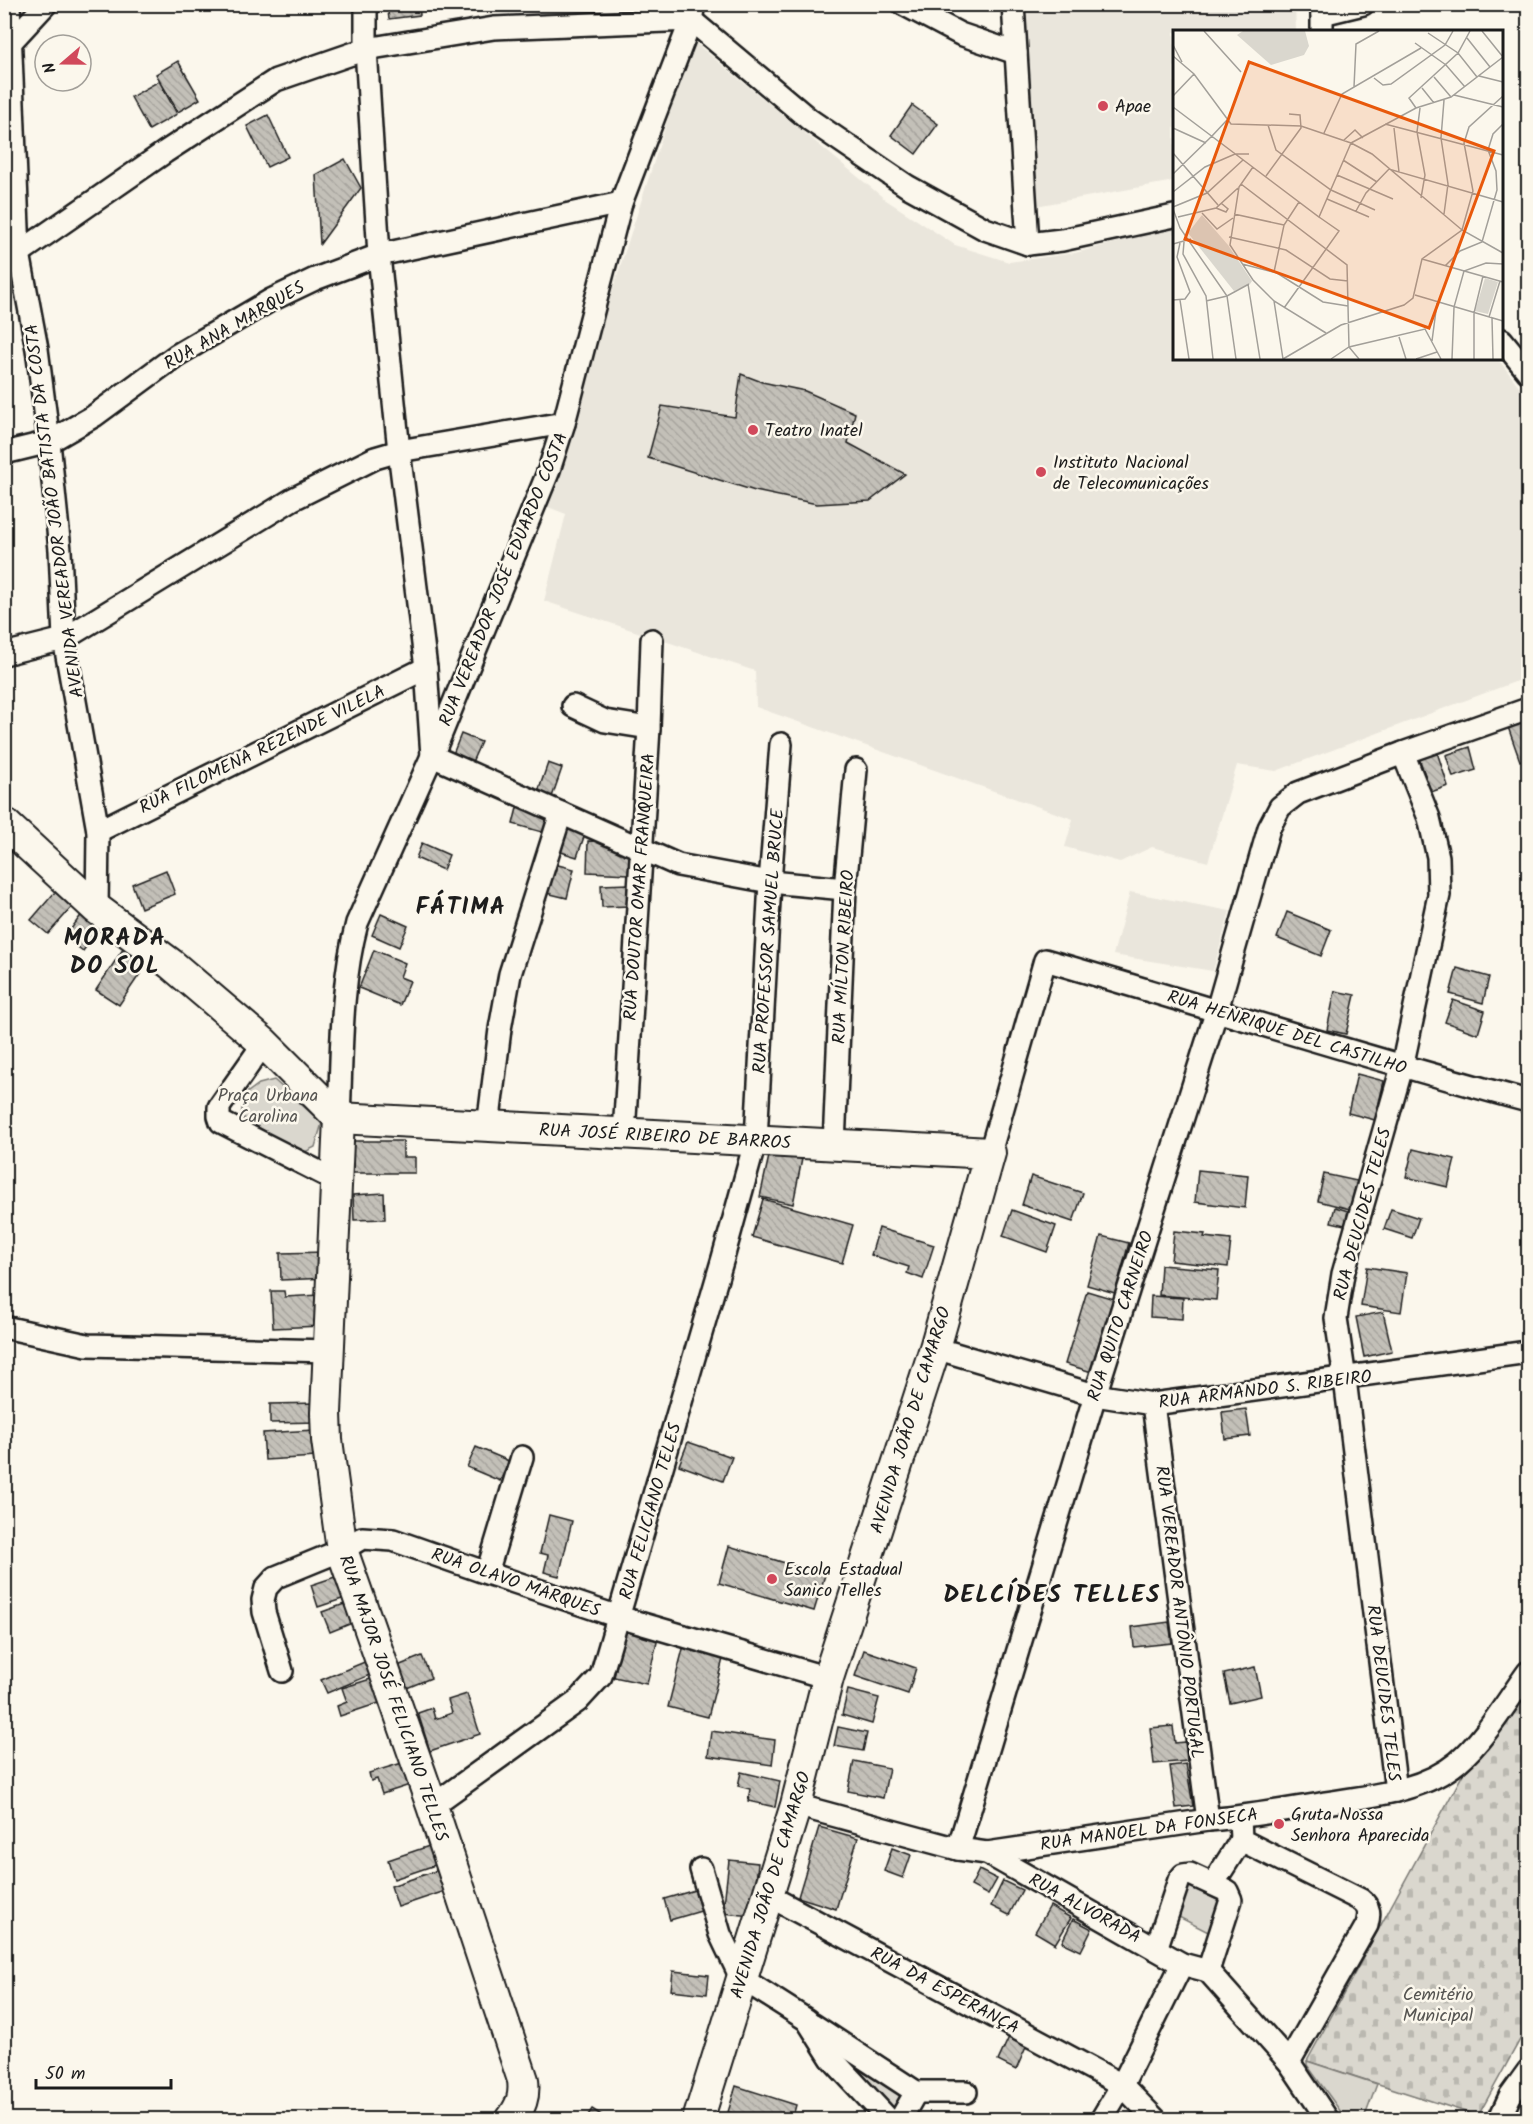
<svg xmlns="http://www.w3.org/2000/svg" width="1533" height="2124" font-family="Kalam,sans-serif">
<defs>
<pattern id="cemetery-stones" width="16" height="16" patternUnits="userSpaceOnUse" patternTransform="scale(1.5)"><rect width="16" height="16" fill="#dad7ce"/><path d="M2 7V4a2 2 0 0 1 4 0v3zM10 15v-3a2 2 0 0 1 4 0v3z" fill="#bab8b0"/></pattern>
<pattern id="building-back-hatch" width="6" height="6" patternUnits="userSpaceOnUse" patternTransform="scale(1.5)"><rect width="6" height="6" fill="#c3c0b8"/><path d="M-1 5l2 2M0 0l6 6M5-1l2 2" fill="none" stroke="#a7a49e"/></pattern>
</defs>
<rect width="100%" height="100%" fill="#fbf7ec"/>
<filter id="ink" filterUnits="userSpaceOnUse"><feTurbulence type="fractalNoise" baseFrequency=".0167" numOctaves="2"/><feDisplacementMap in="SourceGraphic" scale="12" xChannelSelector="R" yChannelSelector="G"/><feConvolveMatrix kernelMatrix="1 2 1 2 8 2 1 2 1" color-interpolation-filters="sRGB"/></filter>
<g filter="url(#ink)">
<!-- built -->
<g fill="#eae6dc">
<polygon points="1025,5 1295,5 1296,31 1174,32 1174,181 1036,206"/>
<polygon points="693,41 886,200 955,245 1009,262 1075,253 1174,227 1174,358 1498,359 1528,398 1528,677 1276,771 1237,765 1208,862 1152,847 1120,862 1065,847 1073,819 756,707 755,671 544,601 566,514 543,505"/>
<polygon points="1130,892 1230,911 1213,971 1113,955"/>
</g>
<!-- cemetery -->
<polygon fill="url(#cemetery-stones)" stroke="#7b7a75" stroke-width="1.5" points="1528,1688 1528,2025 1478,2116 1307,2061 1463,1774"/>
<!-- green -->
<g fill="#dad7ce" stroke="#7b7a75" stroke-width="1.5">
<polygon points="274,1080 322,1123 315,1147 301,1154 241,1116 244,1095 259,1084"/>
<polygon points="1186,1884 1227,1905 1212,1934 1171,1913"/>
<polygon points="859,2059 909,2093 894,2110 853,2066"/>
<polygon points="1307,2061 1377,2084 1364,2119 1346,2119 1307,2065"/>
</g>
<!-- building -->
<g fill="url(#building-back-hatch)" stroke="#1c1c1c" stroke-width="1.5">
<polygon points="387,4 419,4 420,15 389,19"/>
<polygon points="178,61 200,99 178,112 156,74"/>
<polygon points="159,81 177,114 149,130 131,97"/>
<polygon points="912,105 938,124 916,154 891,135"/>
<polygon points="268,115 288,157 267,167 247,126"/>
<polygon points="345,159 361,188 320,244 316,175"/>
<polygon points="741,374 762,382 805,391 855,413 848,443 905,474 870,501 817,504 755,491 648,458 662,406 735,417"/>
<polygon points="1525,721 1528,732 1528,757 1520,761 1508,727"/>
<polygon points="461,734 481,742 472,762 453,754"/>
<polygon points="1470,747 1476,770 1453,777 1446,755"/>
<polygon points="1437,752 1448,786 1431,792 1419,758"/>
<polygon points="548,763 562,768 552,797 538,792"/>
<polygon points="518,804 552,813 546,833 513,824"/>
<polygon points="569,826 586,831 577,857 561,852"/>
<polygon points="588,841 630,843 629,874 587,872"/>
<polygon points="422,843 449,855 443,870 416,858"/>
<polygon points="554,864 574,869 567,898 546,893"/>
<polygon points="166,870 175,894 141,908 132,884"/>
<polygon points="629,884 630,906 602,907 601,885"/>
<polygon points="55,892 72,907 48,934 31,920"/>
<polygon points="1287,912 1331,930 1321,956 1277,938"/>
<polygon points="82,914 100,928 83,951 65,937"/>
<polygon points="381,914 408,926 399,947 372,935"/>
<polygon points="125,946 148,962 119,1005 96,990"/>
<polygon points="374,950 405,963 400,977 410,981 400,1005 359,988"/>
<polygon points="1457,968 1489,977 1483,1003 1450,994"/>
<polygon points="1335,991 1355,995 1346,1034 1327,1030"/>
<polygon points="1453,1000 1485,1011 1478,1034 1445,1022"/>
<polygon points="1357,1074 1384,1081 1375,1120 1348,1113"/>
<polygon points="353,1141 403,1141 403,1157 415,1157 415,1173 353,1173"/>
<polygon points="771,1147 803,1154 793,1204 760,1197"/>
<polygon points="1413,1149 1455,1159 1448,1187 1406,1177"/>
<polygon points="1198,1170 1248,1175 1245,1208 1195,1202"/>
<polygon points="1324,1174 1357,1181 1350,1209 1318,1201"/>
<polygon points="1031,1176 1083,1193 1073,1222 1022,1205"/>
<polygon points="384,1193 385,1219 354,1220 353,1195"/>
<polygon points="763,1199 853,1225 842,1263 752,1237"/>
<polygon points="1335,1207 1348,1211 1345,1225 1331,1222"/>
<polygon points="1391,1209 1419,1218 1412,1238 1384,1229"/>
<polygon points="1012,1210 1056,1226 1047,1252 1003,1236"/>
<polygon points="879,1228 934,1245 923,1279 907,1273 909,1267 871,1255"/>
<polygon points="1174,1231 1205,1234 1204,1237 1231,1240 1228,1267 1171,1261"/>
<polygon points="1101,1236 1129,1243 1115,1293 1087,1285"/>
<polygon points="327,1252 328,1278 281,1280 280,1253"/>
<polygon points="1161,1265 1219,1270 1216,1300 1159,1295"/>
<polygon points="1367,1267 1407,1273 1401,1312 1361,1306"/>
<polygon points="271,1291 284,1291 285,1297 320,1295 321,1326 273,1328"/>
<polygon points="1087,1291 1114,1299 1092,1372 1065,1364"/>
<polygon points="1151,1296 1183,1298 1182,1319 1150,1317"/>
<polygon points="1383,1312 1392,1351 1364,1357 1356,1317"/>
<polygon points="318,1403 318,1422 270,1423 270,1404"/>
<polygon points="1246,1409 1250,1436 1225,1439 1222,1412"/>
<polygon points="314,1430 316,1457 265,1460 263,1433"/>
<polygon points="688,1442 732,1457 723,1481 679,1465"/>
<polygon points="476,1447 509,1461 500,1481 467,1467"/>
<polygon points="549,1515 572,1521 559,1576 544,1572 548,1555 540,1553"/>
<polygon points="729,1546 825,1575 814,1611 719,1583"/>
<polygon points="341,1575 348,1597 318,1607 311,1585"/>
<polygon points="350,1602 357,1621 330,1632 322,1612"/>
<polygon points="1169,1622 1172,1643 1134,1647 1132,1627"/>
<polygon points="625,1630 658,1638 647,1684 614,1677"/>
<polygon points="684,1645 724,1655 708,1717 668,1707"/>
<polygon points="864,1650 916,1668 908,1694 855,1676"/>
<polygon points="422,1656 431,1678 402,1690 393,1668"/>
<polygon points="367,1661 372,1674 327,1693 321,1680"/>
<polygon points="1255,1667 1261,1696 1230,1703 1224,1674"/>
<polygon points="377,1677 385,1701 340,1716 337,1706 347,1702 342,1688"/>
<polygon points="848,1690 879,1698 872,1724 842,1715"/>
<polygon points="467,1694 480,1734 430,1751 418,1713 432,1708 435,1719 452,1713 448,1700"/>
<polygon points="1173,1726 1175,1743 1185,1742 1187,1761 1154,1764 1150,1728"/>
<polygon points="838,1727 867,1733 863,1751 834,1746"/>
<polygon points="711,1731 775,1740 772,1765 708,1756"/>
<polygon points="412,1760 419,1782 382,1794 377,1779 371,1781 369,1773"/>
<polygon points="854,1761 889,1768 883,1798 848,1791"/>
<polygon points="1186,1764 1193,1806 1176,1808 1170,1766"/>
<polygon points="741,1772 780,1781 775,1807 748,1801 750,1789 738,1786"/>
<polygon points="819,1827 858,1838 836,1909 798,1897"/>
<polygon points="435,1844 441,1863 394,1879 388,1860"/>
<polygon points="892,1848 911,1855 903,1878 884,1871"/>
<polygon points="729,1860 758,1863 752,1916 723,1913"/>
<polygon points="447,1867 454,1888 398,1907 391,1886"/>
<polygon points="979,1870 997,1879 988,1895 971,1886"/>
<polygon points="1003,1881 1022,1890 1009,1915 991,1906"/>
<polygon points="695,1890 701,1911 670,1920 664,1899"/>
<polygon points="1050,1906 1071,1918 1055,1944 1035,1932"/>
<polygon points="1073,1919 1092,1929 1081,1951 1062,1942"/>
<polygon points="673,1971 709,1975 707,1994 671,1990"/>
<polygon points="1009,2037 1027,2045 1016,2070 998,2061"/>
<polygon points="736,2086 796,2105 792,2120 752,2120 728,2112"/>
<polygon points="592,2109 609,2120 585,2120"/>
</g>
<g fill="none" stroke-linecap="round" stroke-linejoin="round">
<!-- street casing -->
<g stroke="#1c1c1c" stroke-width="26">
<g id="street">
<polyline points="9,4 19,253 37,349 49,442 60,550 64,639 98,831 97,909"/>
<polyline points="366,4 366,49 379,255 399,451 426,668 432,756 678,865 770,882 845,889"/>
<polyline points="903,4 960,34 1016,53"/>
<polyline points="1013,4 1028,244"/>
<polyline points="1322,4 1322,32"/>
<polyline points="1322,14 1363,4"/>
<polyline points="4,44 10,43 46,4"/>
<polyline points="4,254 19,253 165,152 276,80 366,49 494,28 691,20 810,120 907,186 985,229 1028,244 1062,240 1174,216"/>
<polyline points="1502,340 1528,372"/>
<polyline points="4,453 49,442 94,416 177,355 271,300 315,279 379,255 621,203"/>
<polyline points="4,654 64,639 293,499 375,458 399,451 564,423"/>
<polyline points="573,706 605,721 649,728"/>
<polyline points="98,831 426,668"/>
<polyline points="264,1043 219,1107 219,1116 221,1122 337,1181"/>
<path d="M339,1118c3,-65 1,-131 18,-195l75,-167 117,-286 15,-47 57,-220 70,-183 3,-16"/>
<polyline points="488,1127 500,1029 510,974 561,813"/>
<polyline points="624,1134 649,728 652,640"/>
<polyline points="834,1145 845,889 856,770"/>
<path d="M990,1153l55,-193c162,47 321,98 483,141"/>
<polyline points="4,1327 87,1345 330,1351"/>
<polyline points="935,1348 1095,1395 1153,1404 1528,1352"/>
<polyline points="1153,1404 1208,1820"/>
<polyline points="487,1573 522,1457"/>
<polyline points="282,1671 264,1612 263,1600 266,1588 276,1577 342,1550 362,1538 393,1540 487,1573 619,1617 828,1678"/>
<polyline points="1396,1791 1345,1379 1336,1318 1343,1274 1402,1067 1439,895 1438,857 1429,818 1403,753"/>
<path d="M796,1805l162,44 29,4 221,-33c38,-3 75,-10 112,-16 46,-8 101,-11 138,-42 27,-23 49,-61 70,-90"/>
<polyline points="432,1806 578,1701 601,1676 723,1258 756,1139 770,882 781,744"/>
<path d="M1240,1817l1,23 120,60c9,7 9,14 6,25l-78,137"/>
<polyline points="958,1849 1095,1395 1217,1010 1269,828 1280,807 1298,793 1403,753 1528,709"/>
<polyline points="987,1853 1182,1964 1208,1971 1289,2062 1328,2120"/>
<polyline points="701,1869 720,1934 741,1978 807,2020 831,2058 889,2120"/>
<polyline points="1213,1884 1241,1840"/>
<polyline points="769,1896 1122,2085 1156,2120"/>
<polyline points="1156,1949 1179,1880 1183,1875 1190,1874 1227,1891 1231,1900 1208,1971"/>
<polyline points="812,2024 916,2092 966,2092"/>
<polyline points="900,2120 916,2092"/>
<polyline points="1101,2120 1122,2085 1182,1964"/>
<polyline points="1499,2120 1510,2096 1528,2071"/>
</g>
</g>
<!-- secondary casing -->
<g stroke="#1c1c1c" stroke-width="34">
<g id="secondary">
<polyline points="4,823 97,909 171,964 264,1043 339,1118"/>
<polyline points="339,1118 990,1153 935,1348 828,1678 796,1805 698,2120"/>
<path d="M339,1118l-13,295 1,27 15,110 90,256 91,274c2,17 -2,26 -12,40"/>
</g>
</g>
<!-- street -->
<use href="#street" stroke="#fbf7ec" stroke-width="21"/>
<!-- secondary -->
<use href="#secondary" stroke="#fbf7ec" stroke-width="30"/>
</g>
</g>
<!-- markers -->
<g fill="#d1495b" stroke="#fbf7ec" stroke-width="2">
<circle cx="1103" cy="106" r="6"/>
<circle cx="753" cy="430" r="6"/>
<circle cx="1041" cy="472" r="6"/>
<circle cx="772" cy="1579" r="6"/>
<circle cx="1279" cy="1824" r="6"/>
</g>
<g text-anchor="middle" stroke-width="5" stroke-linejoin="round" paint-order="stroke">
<!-- poi labels -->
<g font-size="18" fill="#1c1c1c" stroke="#fbf7ec" text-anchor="start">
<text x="1115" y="112">Apae</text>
<text x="765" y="436">Teatro Inatel</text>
<text x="1053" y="468">Instituto Nacional<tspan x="1053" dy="21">de Telecomunicações</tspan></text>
<text x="784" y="1575">Escola Estadual<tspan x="784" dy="21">Sanico Telles</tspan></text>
<text x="1291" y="1820">Gruta Nossa<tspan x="1291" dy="21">Senhora Aparecida</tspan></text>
</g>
<!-- street labels -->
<g font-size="18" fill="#1c1c1c" stroke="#fbf7ec">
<text transform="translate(234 325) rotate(-30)" y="6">RUA ANA MARQUES</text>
<text transform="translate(54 511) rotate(-97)" y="6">AVENIDA VEREADOR JOÃO BATISTA DA COSTA</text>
<text transform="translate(503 579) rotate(-68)" y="6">RUA VEREADOR JOSÉ EDUARDO COSTA</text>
<text transform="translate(262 749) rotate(-26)" y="6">RUA FILOMENA REZENDE VILELA</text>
<text transform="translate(639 887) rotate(-86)" y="6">RUA DOUTOR OMAR FRANQUEIRA</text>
<text transform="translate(768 941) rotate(-86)" y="6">RUA PROFESSOR SAMUEL BRUCE</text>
<text transform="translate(843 957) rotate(-87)" y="6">RUA MÍLTON RIBEIRO</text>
<text transform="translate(1287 1032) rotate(17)" y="6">RUA HENRIQUE DEL CASTILHO</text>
<text transform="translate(665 1136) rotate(3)" y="6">RUA JOSÉ RIBEIRO DE BARROS</text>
<text transform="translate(1362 1214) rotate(-75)" y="6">RUA DEUCIDES TELES</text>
<text transform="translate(1120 1316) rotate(-72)" y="6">RUA QUITO CARNEIRO</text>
<text transform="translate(1265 1389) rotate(-7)" y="6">RUA ARMANDO S. RIBEIRO</text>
<text transform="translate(910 1420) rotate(-73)" y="6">AVENIDA JOÃO DE CAMARGO</text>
<text transform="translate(650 1511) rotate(-74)" y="6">RUA FELICIANO TELES</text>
<text transform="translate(516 1582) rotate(19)" y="6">RUA OLAVO MARQUES</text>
<text transform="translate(1180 1612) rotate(83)" y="6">RUA VEREADOR ANTÔNIO PORTUGAL</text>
<text transform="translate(1384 1693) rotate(83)" y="6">RUA DEUCIDES TELES</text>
<text transform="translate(394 1698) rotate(71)" y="6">RUA MAJOR JOSÉ FELICIANO TELLES</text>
<text transform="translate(1149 1829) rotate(-8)" y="6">RUA MANOEL DA FONSECA</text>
<text transform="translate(770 1885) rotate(-73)" y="6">AVENIDA JOÃO DE CAMARGO</text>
<text transform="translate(1085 1908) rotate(29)" y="6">RUA ALVORADA</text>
<text transform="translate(945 1990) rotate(28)" y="6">RUA DA ESPERANÇA</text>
</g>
<!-- park labels -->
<g font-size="18" fill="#555451" stroke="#fbf7ec">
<text x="268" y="1101">Praça Urbana<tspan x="268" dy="21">Carolina</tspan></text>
<text x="1438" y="2000">Cemitério<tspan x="1438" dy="21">Municipal</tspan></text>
</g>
<!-- district labels -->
<g font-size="24" font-weight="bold" letter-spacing="1.5" fill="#1c1c1c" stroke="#fbf7ec">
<text x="461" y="914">FÁTIMA</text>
<text x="115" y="945">MORADA<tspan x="115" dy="28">DO SOL</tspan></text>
<text x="1052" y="1602">DELCÍDES TELLES</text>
</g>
</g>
<!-- overview -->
<g transform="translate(1173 30)">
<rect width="330" height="330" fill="#fbf7ec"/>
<path d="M70,1h62l4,15 -5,9 -33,10 -34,-30z" fill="#dad7ce"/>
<path d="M29,185l26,30 24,36 -2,3 -16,7 -46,-58z" fill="#dad7ce"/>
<path d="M312,248l13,4 -10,32 -13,-3z" fill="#dad7ce"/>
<path fill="none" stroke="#a29f99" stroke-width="1.5" d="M31,1l37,41M309,1l21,26M255,3l30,20 19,24M294,8l23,29M242,13l31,22 19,22M0,15l9,17M0,26l21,18 37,50 70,2 50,17 -32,74 -146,-110M306,46l24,6M261,47l17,20M201,48l9,7 8,-1 54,-39 8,-14M181,57l2,-43 23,-13M249,58l12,15M281,65l49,12M0,66l21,-22M243,78l-7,-10 49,-45 12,-22M247,78l-3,24 8,43 -4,23M212,94l118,31M95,95l8,25 55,40 44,20M0,98l33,15M221,98l5,44M151,103l18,-39 79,-46M39,106l15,-16M171,110l11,-10 8,8M178,113l21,11 90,76 41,23M178,113l65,-35 35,-11 52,-40M0,123l45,52M170,130l34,22M80,137l-14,20 -9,58 23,35 21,21 52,32M0,144l39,-38M164,145l56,24M93,146l35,-48 -1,-13 -11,-1M68,154l106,81 2,82 10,12M0,162l32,-25 30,-13h14M154,169l42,18M0,177l34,-14 36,-33M43,178l10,4 2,-3 -7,-6M0,179l7,19 47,68 9,63M183,181l10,-18 23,-24 114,33M29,183l15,16 16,-11M61,184l50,11M271,184l4,-30 -7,-46 3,-38M5,187l38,-9 22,-20M56,207l57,13 44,29 18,2M11,212l-1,12 23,42 7,63M0,214l18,-5M249,229l81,23M69,234l35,9 46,29 25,4M272,236l15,-15 22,-9 15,-52 -1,-19 -8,-21 5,-16 10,-10M101,242l10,-47 15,-23M75,254l12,75M242,265l88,26M0,270l12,-1 5,-7 -13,-35 3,-14M7,270l9,59M33,271l21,-5 22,-12M101,271l9,58M111,278l55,-77 -20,-14M316,287l11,-36M319,288l1,41M226,307l7,22M259,311l5,-38M110,329l58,-34 63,-20 9,-7 9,-39 40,-29 11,-39 -9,-48 5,-16 34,-31M158,329l18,-12 76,-18 16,30M243,329l21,-7M279,329l2,-52 10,-36 22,-8 17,1M301,329v-46l9,-37"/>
<path fill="#e8590c" fill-opacity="0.15" stroke="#e8590c" stroke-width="3" d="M76,32l245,89 -65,177 -244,-89z"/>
<rect width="330" height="330" fill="none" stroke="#1c1c1c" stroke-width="3"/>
</g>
<!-- margin -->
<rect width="1533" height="2124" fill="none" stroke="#fbf7ec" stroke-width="24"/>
<rect x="12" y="12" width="1509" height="2100" fill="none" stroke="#1c1c1c" stroke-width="2" filter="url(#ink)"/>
<!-- north arrow -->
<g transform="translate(63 63) rotate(250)"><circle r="28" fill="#fbf7ec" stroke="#a29f99" stroke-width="1.5"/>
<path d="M0-4.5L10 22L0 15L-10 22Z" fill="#d1495b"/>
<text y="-9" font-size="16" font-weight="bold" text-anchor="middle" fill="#1c1c1c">N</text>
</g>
<!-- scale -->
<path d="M36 2079v9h135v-9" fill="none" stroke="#1c1c1c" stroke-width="3"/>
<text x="45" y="2079" font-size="18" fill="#1c1c1c" stroke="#fbf7ec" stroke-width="4.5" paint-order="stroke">50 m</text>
</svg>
